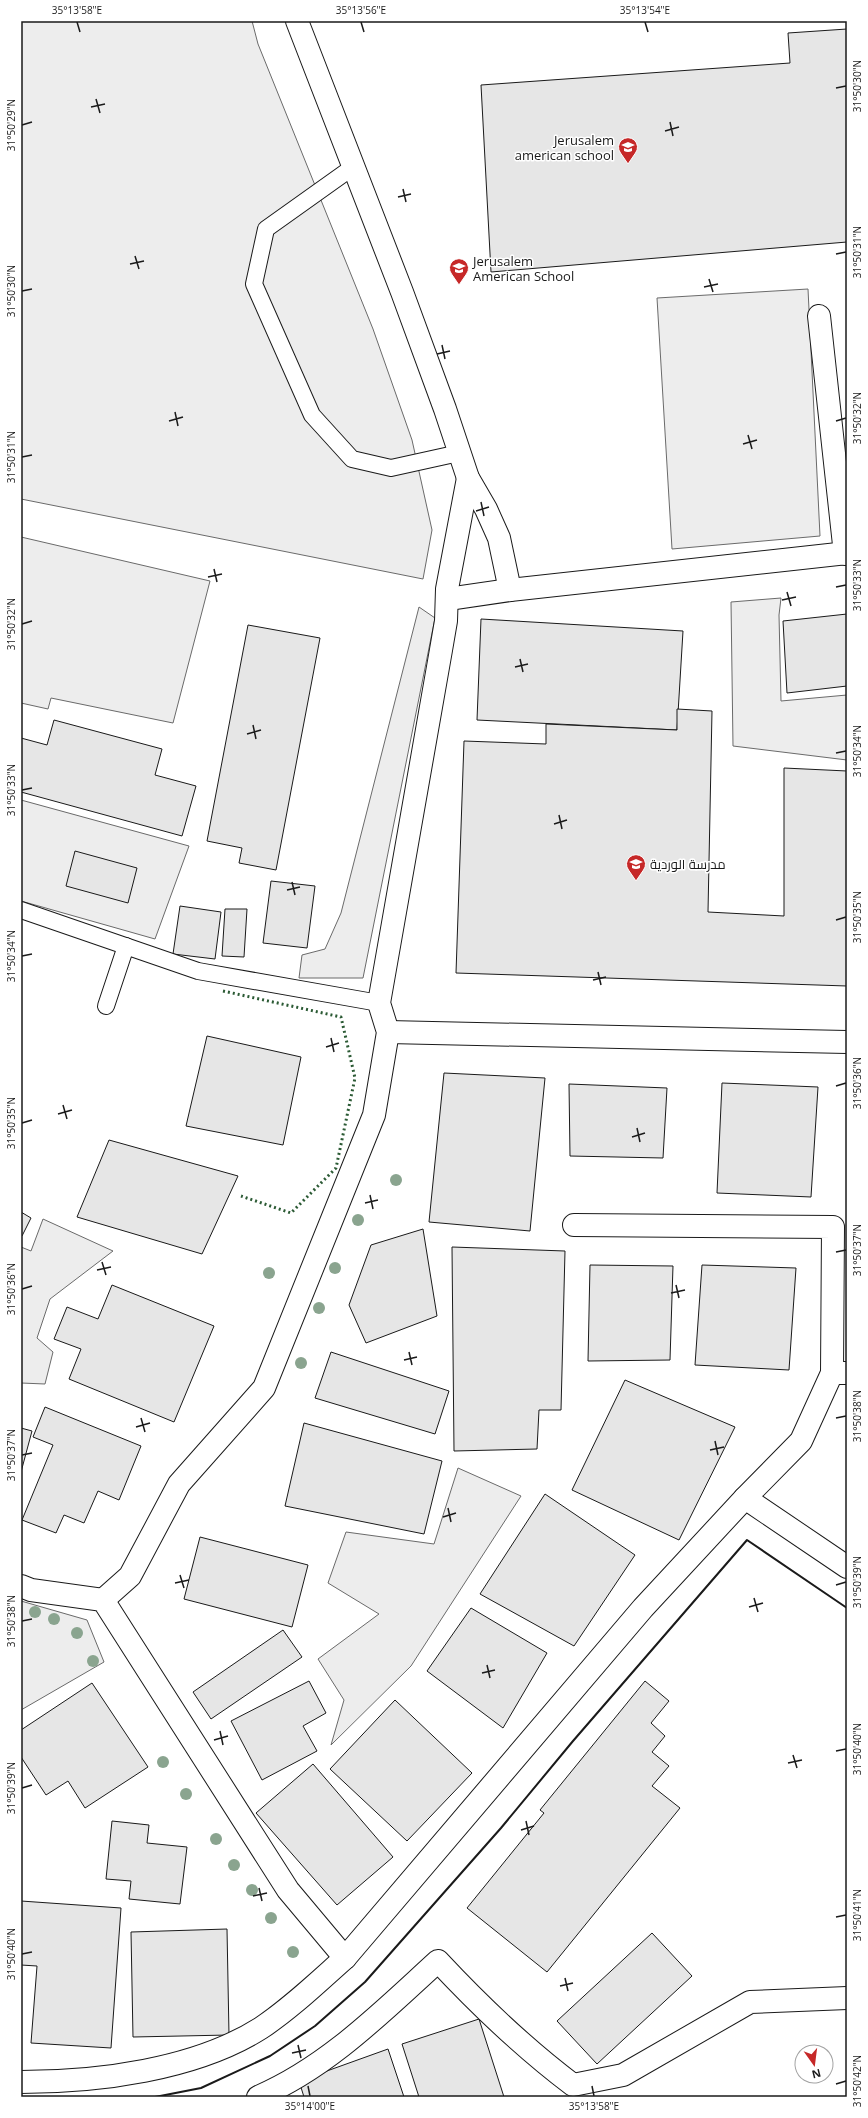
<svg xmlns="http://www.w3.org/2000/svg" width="868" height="2118" font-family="'Open Sans',Cairo,sans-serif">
<rect width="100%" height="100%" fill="#fff"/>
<!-- green -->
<g fill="#ededed" stroke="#6a6a6a">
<polygon points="21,21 252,21 258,44 373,329 412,440 432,530 423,579 21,499"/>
<polygon points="808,289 820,536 672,549 657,298"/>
<polygon points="21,537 210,581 173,723 51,698 48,709 21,703"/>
<polygon points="781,598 779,615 781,701 847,695 847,760 733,746 731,602"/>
<polygon points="419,607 435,618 363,978 299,978 302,955 325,949 341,913"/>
<polygon points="21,800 189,846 155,939 21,901"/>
<polygon points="43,1219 113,1251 50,1299 37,1338 53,1352 45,1384 21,1383 21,1247 31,1251"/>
<polygon points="458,1468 521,1496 411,1666 331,1745 344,1700 318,1659 379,1614 328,1583 346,1532 434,1544"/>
<polygon points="21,1601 87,1620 104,1662 21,1710"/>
</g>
<!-- building -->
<g fill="#e6e6e6" stroke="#1a1a1a">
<polygon points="847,29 847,242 491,272 481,85 790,63 788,33"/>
<polygon points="847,614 847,686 787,693 783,621"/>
<polygon points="481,619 683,631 677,730 477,720"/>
<polygon points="248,625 320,638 276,870 239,863 242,848 207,841"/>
<polygon points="677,709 712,711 708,912 784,916 784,768 847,771 847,986 456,973 464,741 546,744 546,724 677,730"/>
<polygon points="54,720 162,749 155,775 196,786 182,836 21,792 21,738 47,745"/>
<polygon points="75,851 137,868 128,903 66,886"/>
<polygon points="271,881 315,886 307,948 263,943"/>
<polygon points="180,906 221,912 215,959 173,954"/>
<polygon points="225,909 247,909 244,957 222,956"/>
<polygon points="207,1036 301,1057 283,1145 186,1126"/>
<polygon points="444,1073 545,1078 530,1231 429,1222"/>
<polygon points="722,1083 818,1087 811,1197 717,1193"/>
<polygon points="569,1084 667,1088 663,1158 570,1156"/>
<polygon points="109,1140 238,1176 202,1254 77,1217"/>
<polygon points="21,1212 31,1218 22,1236 21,1236"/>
<polygon points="423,1229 437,1316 366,1343 349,1305 371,1245"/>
<polygon points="452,1247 565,1251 561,1410 539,1410 537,1449 454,1451"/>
<polygon points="590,1265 673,1266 670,1360 588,1361"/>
<polygon points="702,1265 796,1268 789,1370 695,1365"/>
<polygon points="112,1285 214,1326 174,1422 69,1379 81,1349 54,1339 67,1307 98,1319"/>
<polygon points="331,1352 449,1391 435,1434 315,1398"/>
<polygon points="625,1380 735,1427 679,1540 572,1490"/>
<polygon points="45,1407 141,1446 119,1500 98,1491 84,1523 64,1515 56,1533 22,1520 53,1445 33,1437"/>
<polygon points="304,1423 442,1461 424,1534 285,1506"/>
<polygon points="21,1428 32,1431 21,1472"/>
<polygon points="545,1494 635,1555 574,1646 480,1594"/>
<polygon points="200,1537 308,1565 292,1627 184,1599"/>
<polygon points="471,1608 547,1653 503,1728 427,1671"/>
<polygon points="283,1630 302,1657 211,1719 193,1692"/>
<polygon points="309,1681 326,1713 303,1726 317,1751 262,1780 231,1721"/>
<polygon points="645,1681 669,1701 651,1723 665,1736 652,1752 669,1766 652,1786 680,1808 547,1972 467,1908 544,1813 540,1810"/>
<polygon points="92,1683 148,1767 85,1808 68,1781 46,1795 21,1757 21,1730"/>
<polygon points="395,1700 472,1773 407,1841 330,1769"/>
<polygon points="313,1764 393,1857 337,1905 256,1813"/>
<polygon points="112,1821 149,1825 147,1843 187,1847 180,1904 129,1899 131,1881 106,1879"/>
<polygon points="21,1901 121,1908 111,2048 31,2043 37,1966 21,1965"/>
<polygon points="227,1929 229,2035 133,2037 131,1932"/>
<polygon points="652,1933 692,1976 597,2064 557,2021"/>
<polygon points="479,2019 504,2097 419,2097 402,2044"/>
<polygon points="388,2049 404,2097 304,2097 299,2081"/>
</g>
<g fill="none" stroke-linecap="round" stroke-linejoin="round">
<!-- service casing -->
<g stroke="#1a1a1a" stroke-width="18">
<g id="service">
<polyline points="353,167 266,229 254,284 312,415 352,459 391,468 459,453"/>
<polyline points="21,910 198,971 379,1003"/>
<polyline points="106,1006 126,946"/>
</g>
</g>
<!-- minor casing -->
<g stroke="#1a1a1a" stroke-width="24">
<g id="minor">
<polyline points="297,21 402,292 445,409 468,478 486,509 499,538 510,590"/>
<polyline points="819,316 845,554"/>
<polyline points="448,599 510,590 847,553"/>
<polyline points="388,1032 847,1042"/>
<polyline points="574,1225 833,1227 832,1373"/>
<polyline points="745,1498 801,1441 832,1373 846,1373"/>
<polyline points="21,1586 31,1590 103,1600 288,1890 345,1958"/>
<polyline points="103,1600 130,1576 179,1484 264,1388 374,1115 388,1032 379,1003 441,650 446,621 447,589 468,478"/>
<path d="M21,2082c76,0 174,-12 240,-54 30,-20 57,-46 84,-70l298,-350 102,-110 102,69"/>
<path d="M258,2097c70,-30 125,-86 180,-136 42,45 86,87 135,124l50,-10 127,-73 97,-4"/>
</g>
</g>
<!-- service -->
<use href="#service" stroke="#fff" stroke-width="16"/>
<!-- minor -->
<use href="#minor" stroke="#fff" stroke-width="22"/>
<!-- hedge -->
<polyline stroke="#2b5a34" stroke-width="3" stroke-dasharray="2 3" stroke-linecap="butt" points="223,991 341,1017 355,1078 336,1168 291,1213 241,1196"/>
<!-- wall -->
<polyline stroke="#1a1a1a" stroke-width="2" points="155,2097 201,2088 270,2056 315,2026 365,1982 501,1828 573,1741 747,1540 847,1608"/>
</g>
<!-- trees -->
<g fill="#8aa48f">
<circle cx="396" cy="1180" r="6"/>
<circle cx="358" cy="1220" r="6"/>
<circle cx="335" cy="1268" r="6"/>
<circle cx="269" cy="1273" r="6"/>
<circle cx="319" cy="1308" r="6"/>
<circle cx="301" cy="1363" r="6"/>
<circle cx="35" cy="1612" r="6"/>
<circle cx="54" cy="1619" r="6"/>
<circle cx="77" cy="1633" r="6"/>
<circle cx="93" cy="1661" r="6"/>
<circle cx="163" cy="1762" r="6"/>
<circle cx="186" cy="1794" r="6"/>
<circle cx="216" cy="1839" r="6"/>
<circle cx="234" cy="1865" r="6"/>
<circle cx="252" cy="1890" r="6"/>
<circle cx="271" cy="1918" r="6"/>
<circle cx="293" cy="1952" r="6"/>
</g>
<!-- ticks -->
<path fill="none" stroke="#1a1a1a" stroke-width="1.5" d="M77,22l3,10M361,22l3,10M645,22l3,10M836,88l10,-2M96,99l4,14M91,107l14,-3M670,122l3,14M22,125l10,-3M665,131l14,-4M403,189l3,13M398,197l13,-3M836,254l10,-2M135,256l4,13M130,264l14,-3M709,279l4,13M704,287l14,-3M22,291l10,-2M442,345l3,14M437,354l13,-3M175,412l3,14M169,421l14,-4M836,421l10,-3M748,435l4,14M743,444l14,-4M22,457l10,-2M481,502l3,14M476,511l13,-4M214,569l3,13M208,577l14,-3M836,587l10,-2M787,592l4,14M782,600l14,-3M22,624l10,-3M520,659l3,13M515,667l13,-3M253,725l3,14M247,734l14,-4M836,753l10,-2M22,790l10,-2M559,815l3,14M554,824l13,-4M292,882l3,13M287,890l13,-3M836,920l10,-3M22,956l10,-2M598,972l3,13M593,980l13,-3M331,1038l3,14M326,1047l13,-4M836,1086l10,-3M63,1105l4,14M58,1114l14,-4M22,1123l10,-3M637,1128l3,14M632,1137l13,-4M370,1195l3,14M365,1203l13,-3M836,1252l10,-2M102,1262l4,13M97,1270l14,-3M676,1285l3,13M22,1289l10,-3M671,1293l14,-3M409,1352l3,13M404,1360l13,-3M141,1418l4,14M836,1418l10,-2M136,1427l14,-4M715,1441l3,14M710,1450l14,-3M22,1455l10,-2M448,1508l3,14M443,1517l13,-4M180,1575l4,13M175,1583l14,-3M836,1585l10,-3M754,1598l4,14M749,1607l14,-4M22,1621l10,-2M487,1665l3,13M482,1673l13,-3M220,1731l3,14M214,1740l14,-4M836,1751l10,-2M793,1755l4,13M788,1763l14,-3M22,1788l10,-3M526,1821l3,14M521,1830l13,-4M259,1888l3,13M253,1896l14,-3M836,1917l10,-2M22,1954l10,-2M565,1978l3,13M560,1986l13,-3M298,2045l3,13M292,2053l14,-3M836,2084l10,-3M308,2086l2,10M592,2086l2,10"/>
<!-- icons -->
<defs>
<g id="school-pin" transform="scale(1)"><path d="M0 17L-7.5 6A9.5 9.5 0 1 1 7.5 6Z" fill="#c62828" stroke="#fff"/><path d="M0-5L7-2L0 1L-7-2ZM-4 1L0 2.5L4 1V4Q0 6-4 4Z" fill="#fff"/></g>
</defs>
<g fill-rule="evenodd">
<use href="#school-pin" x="628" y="147"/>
<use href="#school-pin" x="459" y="268"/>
<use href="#school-pin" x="636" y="864"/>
</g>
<g text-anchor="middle" stroke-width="3" stroke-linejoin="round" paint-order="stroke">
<!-- poi labels -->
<g font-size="13" fill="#1a1a1a" stroke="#fff" text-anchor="start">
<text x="614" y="145" text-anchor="end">Jerusalem<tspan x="614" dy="15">american school</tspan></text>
<text x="473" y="266">Jerusalem<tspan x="473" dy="15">American School</tspan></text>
<text x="650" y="869">مدرسة الوردية</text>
</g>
</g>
<!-- border -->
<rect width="868" height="2118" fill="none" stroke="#ffffff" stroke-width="44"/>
<!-- north arrow -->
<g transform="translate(814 2064) rotate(166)"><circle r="19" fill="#ffffff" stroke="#a3a3a3"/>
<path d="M0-3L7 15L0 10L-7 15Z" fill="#c62828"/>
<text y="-6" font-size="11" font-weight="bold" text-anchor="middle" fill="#1a1a1a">N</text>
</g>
<rect x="22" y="22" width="824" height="2074" fill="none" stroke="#1a1a1a" stroke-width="1.5"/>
<g font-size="10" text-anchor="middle" fill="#1a1a1a">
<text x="77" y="14">35°13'58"E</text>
<text x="361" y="14">35°13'56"E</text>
<text x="645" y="14">35°13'54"E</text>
<text transform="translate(857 86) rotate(-90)" y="4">31°50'30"N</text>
<text transform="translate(11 125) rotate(-90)" y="4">31°50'29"N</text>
<text transform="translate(857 252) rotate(-90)" y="4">31°50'31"N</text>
<text transform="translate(11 291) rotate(-90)" y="4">31°50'30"N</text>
<text transform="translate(857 418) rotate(-90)" y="4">31°50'32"N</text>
<text transform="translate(11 457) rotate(-90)" y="4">31°50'31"N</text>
<text transform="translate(857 585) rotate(-90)" y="4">31°50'33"N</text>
<text transform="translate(11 624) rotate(-90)" y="4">31°50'32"N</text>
<text transform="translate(857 751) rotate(-90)" y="4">31°50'34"N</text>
<text transform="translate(11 790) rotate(-90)" y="4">31°50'33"N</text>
<text transform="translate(857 917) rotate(-90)" y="4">31°50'35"N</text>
<text transform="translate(11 956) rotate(-90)" y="4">31°50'34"N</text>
<text transform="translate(857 1083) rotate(-90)" y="4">31°50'36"N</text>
<text transform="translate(11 1123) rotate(-90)" y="4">31°50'35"N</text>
<text transform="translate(857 1250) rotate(-90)" y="4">31°50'37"N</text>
<text transform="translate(11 1289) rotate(-90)" y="4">31°50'36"N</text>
<text transform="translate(857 1416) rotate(-90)" y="4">31°50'38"N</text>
<text transform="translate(11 1455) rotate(-90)" y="4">31°50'37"N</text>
<text transform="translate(857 1582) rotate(-90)" y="4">31°50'39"N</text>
<text transform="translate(11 1621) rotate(-90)" y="4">31°50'38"N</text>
<text transform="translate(857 1749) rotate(-90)" y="4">31°50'40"N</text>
<text transform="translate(11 1788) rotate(-90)" y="4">31°50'39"N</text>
<text transform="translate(857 1915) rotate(-90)" y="4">31°50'41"N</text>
<text transform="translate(11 1954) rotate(-90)" y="4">31°50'40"N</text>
<text transform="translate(857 2081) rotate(-90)" y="4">31°50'42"N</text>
<text x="310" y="2110">35°14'00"E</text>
<text x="594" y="2110">35°13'58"E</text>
</g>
</svg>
